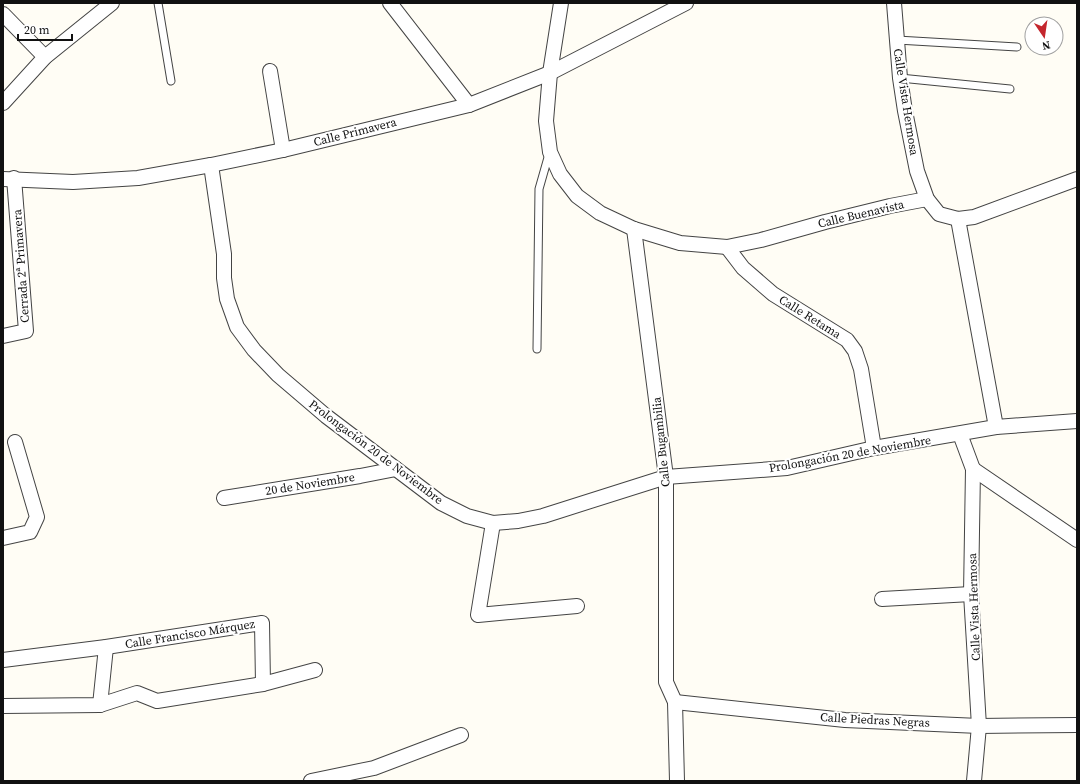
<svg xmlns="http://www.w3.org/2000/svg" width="1080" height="784" font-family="'Source Serif 4',serif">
<rect width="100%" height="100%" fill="#fffdf5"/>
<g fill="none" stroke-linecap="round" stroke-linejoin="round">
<!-- service casing -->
<g stroke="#444" stroke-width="9">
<g id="service">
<polyline points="158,3 171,81"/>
<polyline points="897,40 1017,47"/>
<polyline points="900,78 1010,89"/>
<polyline points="537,349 539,189 549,154"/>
</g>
</g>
<!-- minor casing -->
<g stroke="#444" stroke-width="16">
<g id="minor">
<polyline points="390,3 469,105"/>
<polyline points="561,3 550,73 546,121 550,152 560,174 577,196 600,213 634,229 680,243 727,247 761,240 825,222 890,206 927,199"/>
<polyline points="894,3 900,78 905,111 917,171 927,199 939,214 958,219 974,217 1077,179"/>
<polyline points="3,14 45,57"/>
<polyline points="270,71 283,150"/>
<polyline points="3,103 45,57 112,3"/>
<polyline points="211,165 224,254 224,278 227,299 237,327 254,350 278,375 326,416 441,503 467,516 493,523 518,521 543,516 666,477 787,468 874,448 996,427 1077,421"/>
<polyline points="3,179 73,182 138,178 211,165 283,150 469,105 550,73 686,3"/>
<polyline points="958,219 996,427"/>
<polyline points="634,229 666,477 666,682 675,702 677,781"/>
<polyline points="727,247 743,268 773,294 847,340 855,351 861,369 874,448"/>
<polyline points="3,336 26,331 14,178"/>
<polyline points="960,434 973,469 971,594 979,726 974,781"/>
<polyline points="973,469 1077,540"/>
<polyline points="224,498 360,476 396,469"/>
<polyline points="493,523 478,615 577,606"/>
<polyline points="3,538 30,532 37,517 15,442"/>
<polyline points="882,599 971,594"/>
<polyline points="3,660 106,647 262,623 263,684"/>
<polyline points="675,702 845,720 979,726 1077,725"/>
<polyline points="100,705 106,647"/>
<polyline points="3,706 100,705 137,693 157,701 263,684 315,670"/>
<polyline points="311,781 374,768 461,735"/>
</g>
</g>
<!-- service -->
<use href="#service" stroke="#fff" stroke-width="7"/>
<!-- minor -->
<use href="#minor" stroke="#fff" stroke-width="14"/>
</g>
<g text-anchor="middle" stroke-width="4" stroke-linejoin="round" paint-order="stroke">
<!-- street labels -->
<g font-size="12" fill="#111" stroke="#fff">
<text transform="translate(906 102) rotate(81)" y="4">Calle Vista Hermosa</text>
<text transform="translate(355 132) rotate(-14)" y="4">Calle Primavera</text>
<text transform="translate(861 214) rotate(-13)" y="4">Calle Buenavista</text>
<text transform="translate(21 266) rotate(-94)" y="4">Cerrada 2ª Primavera</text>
<text transform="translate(810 317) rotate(32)" y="4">Calle Retama</text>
<text transform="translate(661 442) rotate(-96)" y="4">Calle Bugambilia</text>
<text transform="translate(376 452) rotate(37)" y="4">Prolongación 20 de Noviembre</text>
<text transform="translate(850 454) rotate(-10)" y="4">Prolongación 20 de Noviembre</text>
<text transform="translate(310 484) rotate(-9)" y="4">20 de Noviembre</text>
<text transform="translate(974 607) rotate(-92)" y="4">Calle Vista Hermosa</text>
<text transform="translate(190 634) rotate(-9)" y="4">Calle Francisco Márquez</text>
<text transform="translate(875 720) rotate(3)" y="4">Calle Piedras Negras</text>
</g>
</g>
<!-- border -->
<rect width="1080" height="784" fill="none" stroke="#111111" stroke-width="8"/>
<!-- north arrow -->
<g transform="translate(1044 36) rotate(167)"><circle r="19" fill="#ffffff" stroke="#a0a0a0"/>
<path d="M0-3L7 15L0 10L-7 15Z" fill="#c4262e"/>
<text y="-6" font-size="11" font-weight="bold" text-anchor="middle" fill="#111111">N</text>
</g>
<!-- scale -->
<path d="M18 34v6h54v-6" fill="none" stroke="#111111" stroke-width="2"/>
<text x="24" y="34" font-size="12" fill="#111111" stroke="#ffffff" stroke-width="3" paint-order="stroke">20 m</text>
</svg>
